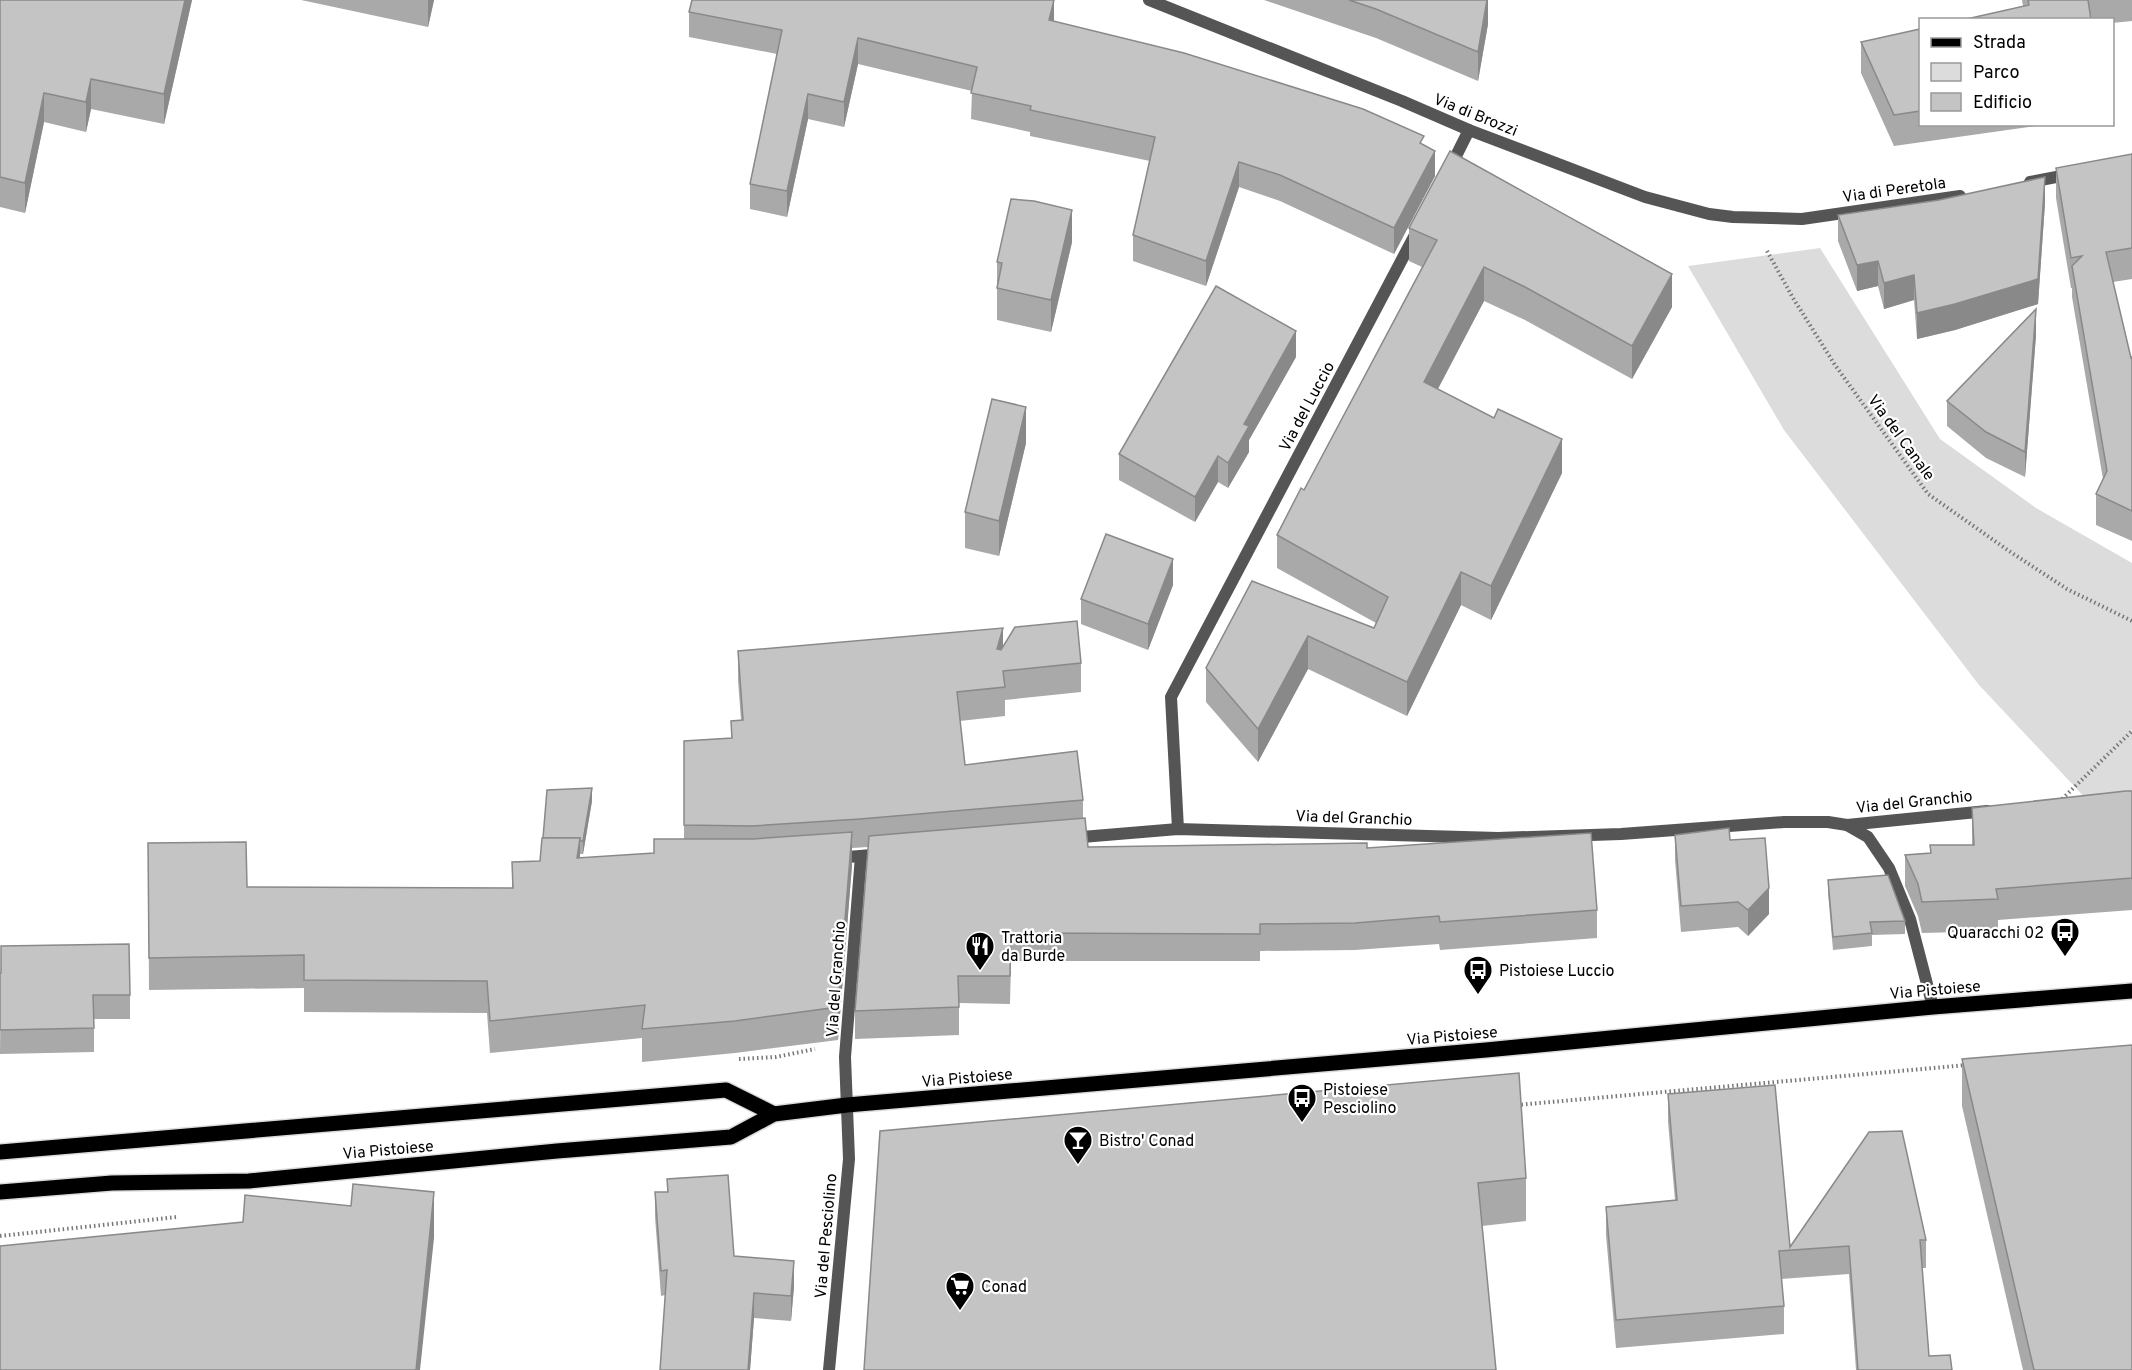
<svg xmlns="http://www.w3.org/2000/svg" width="2132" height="1370" font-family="Overpass,sans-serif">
<rect width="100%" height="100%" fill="#fff"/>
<!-- green -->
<polygon fill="#dcdcdc" points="1820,248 1940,439 2036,508 2132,563 2132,799 2091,804 1979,685 1784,430 1688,266"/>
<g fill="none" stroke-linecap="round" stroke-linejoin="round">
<!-- primary casing -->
<g stroke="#dbdbdb" stroke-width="18">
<g id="primary">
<polyline points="0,1152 726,1090 774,1114"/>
<polyline points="0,1192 112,1183 249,1181 557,1151 731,1137 774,1114 847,1105 1486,1050 1933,1007 2132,991"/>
</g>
</g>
<!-- path -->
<g stroke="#777" stroke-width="4" stroke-dasharray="1.5 3" stroke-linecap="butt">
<polyline points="1767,251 1793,298 1835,365 1928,494 2009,551 2067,589 2132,621"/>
<polyline points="2059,802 2132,731"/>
<polyline points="739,1059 776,1057 815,1049"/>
<polyline points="1517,1105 1967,1065"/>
<polyline points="0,1236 177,1217"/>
</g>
<!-- minor -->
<g stroke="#555" stroke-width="12">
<polyline points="1149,0 1402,101 1469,130 1645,197 1709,214 1733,217 1802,219 1960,196"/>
<polyline points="1450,168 1469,130"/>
<polyline points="2030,182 2072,174"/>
<polyline points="1847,825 1987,811"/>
<polyline points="1178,829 1171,697 1417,231"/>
<polyline points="1070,838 1178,829 1498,838 1621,834 1784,822 1828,822 1847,825 1868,837 1889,868 1910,919 1933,1007"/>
<polyline points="837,858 883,854"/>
<polyline points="829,1370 849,1159 845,1057 861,856"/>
</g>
<!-- primary -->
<use href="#primary" stroke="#000" stroke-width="15"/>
</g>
<!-- wall -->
<g fill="#a9a9a9">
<polygon points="0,0 192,0 164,124 91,109 86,132 44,122 25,213 0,207"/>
<polygon points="301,0 434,0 428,27"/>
<polygon points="1264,0 1488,0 1488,24 1478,81 1376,38"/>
<polygon points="2022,0 2132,0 2132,21 2112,23 2112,20 1962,20 2023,6"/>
<polygon points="689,12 1054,21 1424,145 1435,176 1394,254 1280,201 1239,187 1206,286 1133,261 1133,235 1150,161 1030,136 1030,132 971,119 972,91 858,64 844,127 808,119 787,217 750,209 750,184 777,54 689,37"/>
<polygon points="1920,29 1920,124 2050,124 1894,146 1861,73 1861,42"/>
<polygon points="2132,154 2132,279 2113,282 2131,358 2132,357 2132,541 2096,525 2096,494 2103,479 2072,297 2072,288 2071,288 2056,198 2056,168"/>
<polygon points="2045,203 2038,304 1955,330 1917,339 1914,300 1884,309 1878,286 1857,291 1838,241 1838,215"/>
<polygon points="1409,228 1672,307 1632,379 1525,320 1484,301 1438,389 1562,473 1491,620 1461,605 1407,716 1308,669 1258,762 1206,702 1206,668 1252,581 1374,628 1376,623 1277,568 1277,535 1304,490 1422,267 1409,261"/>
<polygon points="1072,242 1051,332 997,320 997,262"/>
<polygon points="2036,335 2025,477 1986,458 1947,426 1947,401"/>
<polygon points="1296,357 1249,440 1249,452 1228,488 1218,482 1195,522 1119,480 1119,454"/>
<polygon points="1026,443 999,556 965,548 965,512"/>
<polygon points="1173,585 1148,650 1081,624 1081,599"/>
<polygon points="1003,646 1081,663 1081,692 1005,700 1005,716 960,721 965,765 1083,800 1083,818 1088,847 1367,848 1597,910 1597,938 1440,950 1439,944 1355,950 1260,951 1260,961 1011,961 1010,1004 959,1003 959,1035 855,1039 855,1011 868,847 852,848 852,865 838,1040 735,1053 642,1062 642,1038 490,1053 487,1013 304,1012 304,988 149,990 148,843 247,887 512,888 512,862 540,861 543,838 592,801 583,854 580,854 580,858 654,853 684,839 684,741 731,738 731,721 741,720 738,680 738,651"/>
<polygon points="2132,791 2132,910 1998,920 1998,931 1922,933 1918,916 1905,886 1905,855 1930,853 1930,845 1972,845 1972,808"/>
<polygon points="1675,835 1730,840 1769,914 1748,936 1738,927 1681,932 1675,860"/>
<polygon points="1828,880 1905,921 1905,934 1872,935 1872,946 1833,950 1828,893"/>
<polygon points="1,946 130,995 130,1019 94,1019 94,1052 0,1054"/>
<polygon points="1962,1059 2132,1370 2023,1370 1962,1106"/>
<polygon points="1668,1094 1790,1247 1926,1240 1926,1268 1922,1268 1929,1356 1952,1370 1856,1370 1849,1274 1781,1279 1784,1306 1784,1334 1616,1348 1606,1235 1606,1207 1675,1200 1668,1122"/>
<polygon points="880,1131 1526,1178 1526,1221 1482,1226"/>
<polygon points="667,1179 734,1256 794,1286 791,1321 754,1318 750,1370 660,1370 665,1295 661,1296 655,1217 655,1192 667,1192"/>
</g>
<!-- shaded-wall -->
<g fill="#898989">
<polygon points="185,0 192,0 164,124 164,94"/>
<polygon points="428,0 434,0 428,27"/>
<polygon points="1054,0 1054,26 1049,20"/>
<polygon points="1487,0 1488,0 1488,24 1478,81 1478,52"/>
<polygon points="858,38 858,64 844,127 844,102"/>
<polygon points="91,79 91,109 86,132 86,102"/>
<polygon points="44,93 44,122 25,213 25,183"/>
<polygon points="808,94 808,119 787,217 787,191"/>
<polygon points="1435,151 1435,176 1394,254 1394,228"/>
<polygon points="1239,162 1239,187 1206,286 1206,261"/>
<polygon points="2045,177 2045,203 2038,304 1955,330 1917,339 1917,313"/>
<polygon points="1072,210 1072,242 1051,332 1051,300"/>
<polygon points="1878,261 1878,286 1857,291 1857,265"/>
<polygon points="1484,267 1484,301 1424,415 1424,382"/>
<polygon points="1672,274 1672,307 1632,379 1632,346"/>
<polygon points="1914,275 1914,300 1884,309 1884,283"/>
<polygon points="2036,309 2036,335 2025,477 2025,452"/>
<polygon points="1296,331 1296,357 1249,440 1249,452 1228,488 1228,463 1244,424"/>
<polygon points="1026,407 1026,443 999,556 999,521"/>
<polygon points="1562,439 1562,473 1491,620 1491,586"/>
<polygon points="1218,456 1218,482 1195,522 1195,497"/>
<polygon points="1173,559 1173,585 1148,650 1148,624"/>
<polygon points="1461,572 1461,605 1407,716 1407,682"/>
<polygon points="1003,628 1003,657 997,649"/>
<polygon points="1308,636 1308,669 1258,762 1258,729"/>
<polygon points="592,788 592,801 583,854 583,841"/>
<polygon points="852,832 852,865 838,1040 838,1007"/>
<polygon points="580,838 580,870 577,858"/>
<polygon points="1769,888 1769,914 1748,936 1748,910"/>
<polygon points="434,1192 434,1238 420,1370 416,1370"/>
<polygon points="794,1261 794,1286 791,1321 791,1296"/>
<polygon points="754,1293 754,1318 750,1370 748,1370"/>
</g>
<!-- building -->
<g fill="#c4c4c4" stroke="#898989" stroke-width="1.5">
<polygon points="0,0 185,0 164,94 91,79 86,102 44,93 25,183 0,177"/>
<polygon points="692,0 1054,0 1049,20 1184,53 1363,109 1424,136 1420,143 1435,151 1394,228 1280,175 1239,162 1206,261 1133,235 1155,137 1030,110 1031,106 971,93 977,67 858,38 844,102 808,94 787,191 750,184 782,30 689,12"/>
<polygon points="1349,0 1487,0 1478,52 1376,9"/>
<polygon points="2028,0 2088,0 2091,20 1962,20 2029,5"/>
<polygon points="1920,29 1920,111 1894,115 1861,42"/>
<polygon points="1450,151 1672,274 1632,346 1525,287 1484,267 1424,382 1494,418 1498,409 1562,439 1491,586 1461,572 1407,682 1308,636 1258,729 1206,668 1252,581 1374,628 1388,597 1277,535 1301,488 1304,490 1437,240 1409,228"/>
<polygon points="2132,154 2132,248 2106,252 2131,358 2132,357 2132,511 2096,494 2107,471 2072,266 2082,256 2071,258 2056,168"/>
<polygon points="2045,177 2038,279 1955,304 1917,313 1914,275 1884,283 1878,261 1857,265 1838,215 1939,200"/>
<polygon points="1011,199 1034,201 1072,210 1051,300 997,288 1002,263 997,262"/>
<polygon points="1216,286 1296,331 1244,424 1249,426 1228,463 1218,456 1195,497 1119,454"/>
<polygon points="2036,309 2025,452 1986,432 1947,401"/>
<polygon points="992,399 1026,407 999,521 965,512"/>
<polygon points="1106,534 1173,559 1148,624 1081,599"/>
<polygon points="1077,621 1081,663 1003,671 1005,687 957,692 965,765 1077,751 1083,800 860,819 752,826 684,825 684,741 732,738 731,721 743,720 738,651 1003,628 997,649 1001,650 1015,627"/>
<polygon points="592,788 583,841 580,841 580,838 543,838 547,790"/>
<polygon points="2126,791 2132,791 2132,878 1996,889 1998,899 1922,902 1918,884 1905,855 1931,853 1930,845 1974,845 1972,808"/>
<polygon points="1085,818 1088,847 1367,843 1367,848 1591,833 1597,910 1440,922 1439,916 1355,923 1260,924 1260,934 1011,933 1010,976 958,976 959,1007 855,1011 869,836"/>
<polygon points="1729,828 1730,840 1765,838 1769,888 1748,910 1738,902 1681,906 1675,835"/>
<polygon points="852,832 838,1007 735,1021 642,1029 645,1005 490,1021 487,981 304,980 304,955 149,958 148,843 246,842 247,887 513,888 512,862 540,861 542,838 580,838 577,858 654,853 654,839 753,839"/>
<polygon points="1888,875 1905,921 1870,922 1872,933 1833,937 1828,880"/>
<polygon points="129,944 130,995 93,995 94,1028 0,1030 0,973 1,973 1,946"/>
<polygon points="2132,1045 2132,1370 2034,1370 1962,1059"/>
<polygon points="1519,1073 1526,1178 1478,1183 1496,1370 864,1370 880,1131"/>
<polygon points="1775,1085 1790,1247 1869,1132 1902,1131 1926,1240 1920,1240 1929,1356 1950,1355 1952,1370 1858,1370 1849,1246 1779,1251 1784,1306 1616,1320 1606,1207 1677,1200 1668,1094"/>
<polygon points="728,1175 734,1256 794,1261 791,1296 754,1293 748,1370 660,1370 667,1270 661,1271 655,1192 668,1192 667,1179"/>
<polygon points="353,1184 434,1192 416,1370 0,1370 0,1246 243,1222 245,1195 351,1206"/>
</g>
<!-- icons -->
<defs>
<g id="bus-pin" transform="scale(1.5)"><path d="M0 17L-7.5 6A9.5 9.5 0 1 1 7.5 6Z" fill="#000" stroke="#fff"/><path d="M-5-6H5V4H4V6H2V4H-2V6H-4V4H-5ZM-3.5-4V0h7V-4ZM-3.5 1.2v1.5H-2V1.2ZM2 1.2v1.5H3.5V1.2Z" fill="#fff"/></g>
<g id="restaurant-pin" transform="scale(1.5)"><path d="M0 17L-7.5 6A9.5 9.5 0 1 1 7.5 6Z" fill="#000" stroke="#fff"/><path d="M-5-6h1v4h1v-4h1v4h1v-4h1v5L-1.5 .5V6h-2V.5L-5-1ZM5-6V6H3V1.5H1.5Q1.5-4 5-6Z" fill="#fff"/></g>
<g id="bar-pin" transform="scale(1.5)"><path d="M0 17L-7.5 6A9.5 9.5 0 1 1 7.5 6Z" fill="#000" stroke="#fff"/><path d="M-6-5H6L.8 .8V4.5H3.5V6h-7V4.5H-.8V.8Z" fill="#fff"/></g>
<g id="supermarket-pin" transform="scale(1.5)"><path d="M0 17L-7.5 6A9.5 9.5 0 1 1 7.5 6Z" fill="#000" stroke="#fff"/><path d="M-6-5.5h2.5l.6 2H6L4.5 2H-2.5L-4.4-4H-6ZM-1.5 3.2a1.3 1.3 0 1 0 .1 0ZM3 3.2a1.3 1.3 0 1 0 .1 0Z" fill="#fff"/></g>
</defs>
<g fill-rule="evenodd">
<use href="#bus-pin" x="2065" y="932"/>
<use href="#restaurant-pin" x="980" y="946"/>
<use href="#bus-pin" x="1478" y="970"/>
<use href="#bus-pin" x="1302" y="1098"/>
<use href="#bar-pin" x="1078" y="1140"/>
<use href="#supermarket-pin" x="960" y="1286"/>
</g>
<g text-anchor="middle" stroke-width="4.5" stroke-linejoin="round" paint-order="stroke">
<!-- street labels -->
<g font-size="16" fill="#000" stroke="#fff">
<text transform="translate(1476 114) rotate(22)" y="6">Via di Brozzi</text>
<text transform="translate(1894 189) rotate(-8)" y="6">Via di Peretola</text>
<text transform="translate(1306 406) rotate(-62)" y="6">Via del Luccio</text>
<text transform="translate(1902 437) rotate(54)" y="6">Via del Canale</text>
<text transform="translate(1914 801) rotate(-6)" y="6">Via del Granchio</text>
<text transform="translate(1354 817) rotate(2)" y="6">Via del Granchio</text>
<text transform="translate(835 979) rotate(-86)" y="6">Via del Granchio</text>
<text transform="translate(1935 989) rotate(-5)" y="6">Via Pistoiese</text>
<text transform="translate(1452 1035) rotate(-5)" y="6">Via Pistoiese</text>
<text transform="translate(967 1077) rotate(-5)" y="6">Via Pistoiese</text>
<text transform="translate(388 1149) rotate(-5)" y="6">Via Pistoiese</text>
<text transform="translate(825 1236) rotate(-85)" y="6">Via del Pesciolino</text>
</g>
<!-- poi labels -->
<g font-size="16" fill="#000" stroke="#fff" text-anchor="start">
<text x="2044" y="938" text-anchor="end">Quaracchi 02</text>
<text x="1001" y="943">Trattoria<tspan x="1001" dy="18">da Burde</tspan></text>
<text x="1499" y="976">Pistoiese Luccio</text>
<text x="1323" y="1095">Pistoiese<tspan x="1323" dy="18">Pesciolino</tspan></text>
<text x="1099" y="1146">Bistro' Conad</text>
<text x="981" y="1292">Conad</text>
</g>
</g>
<!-- legend -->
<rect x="1919" y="18" width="195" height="108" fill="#ffffff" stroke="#999999" stroke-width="1.5"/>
<rect x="1931" y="38" width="30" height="9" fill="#000000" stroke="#999999" stroke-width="1.5"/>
<text x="1973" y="48" font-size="18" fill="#000000">Strada</text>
<rect x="1931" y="63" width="30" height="18" fill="#dcdcdc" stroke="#999999" stroke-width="1.5"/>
<text x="1973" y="78" font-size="18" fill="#000000">Parco</text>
<rect x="1931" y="93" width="30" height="18" fill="#c4c4c4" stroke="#999999" stroke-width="1.5"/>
<text x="1973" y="108" font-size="18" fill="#000000">Edificio</text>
</svg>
